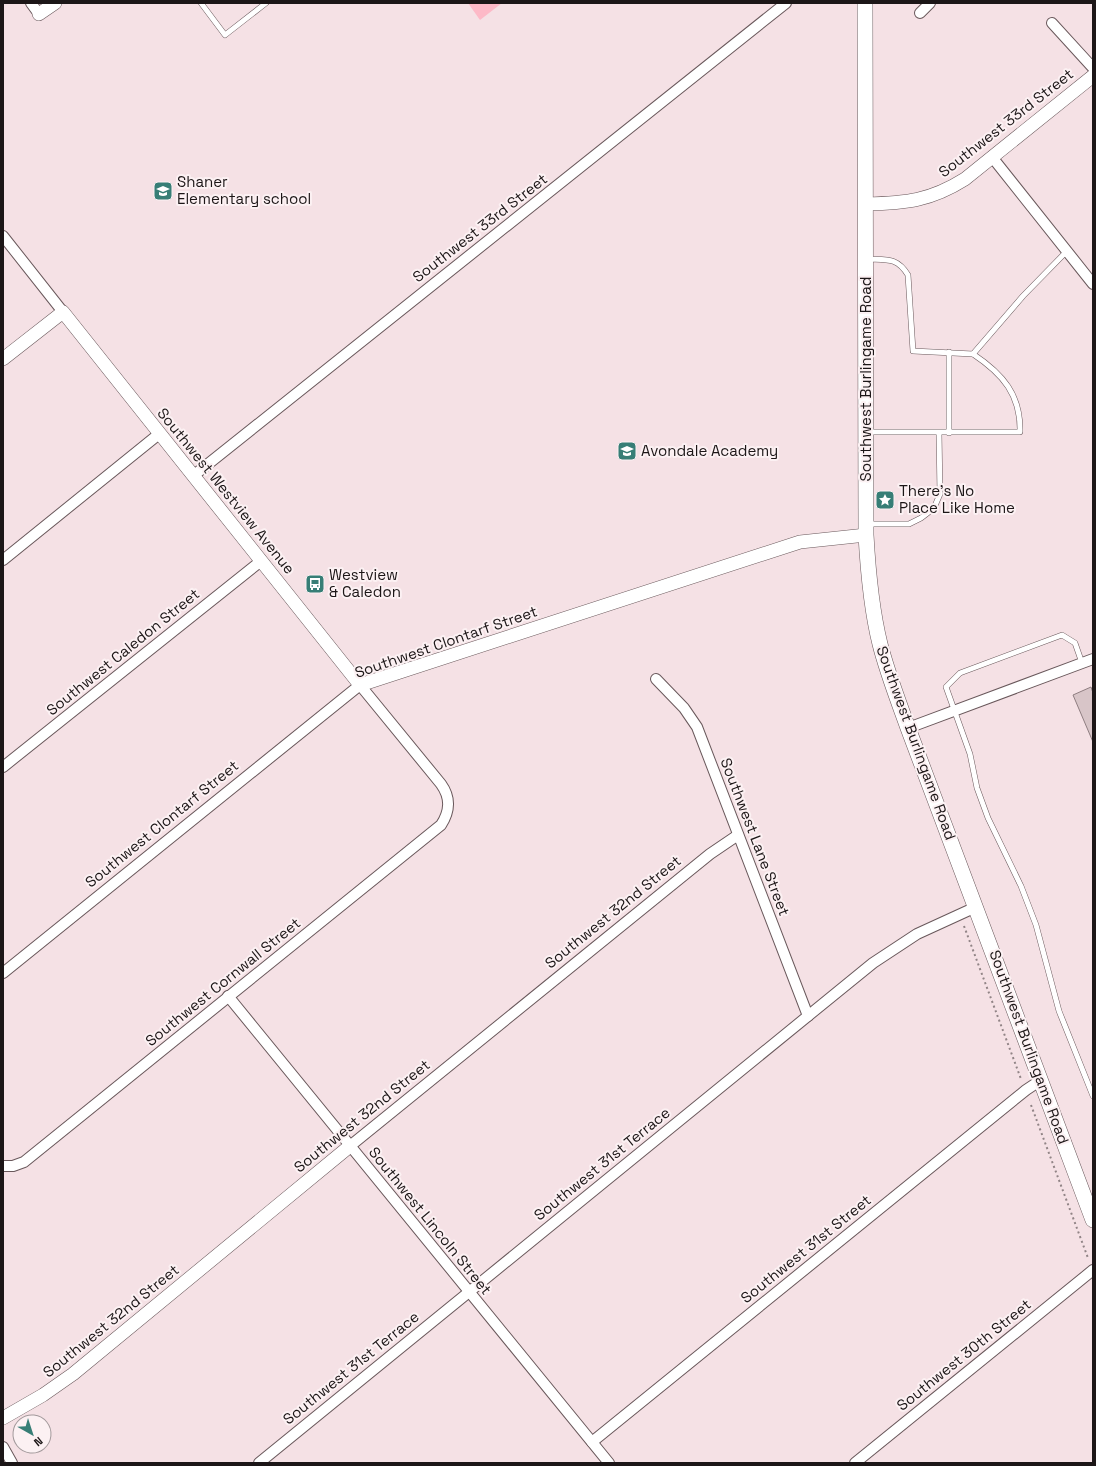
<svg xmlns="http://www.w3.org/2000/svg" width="1096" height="1466" font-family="'Space Grotesk',sans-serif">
<rect width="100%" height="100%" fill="#f5e1e5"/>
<!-- green -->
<polygon fill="#fdb9c7" points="468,3 502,3 480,20"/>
<!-- building -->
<polygon fill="#d8c5c8" stroke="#8f7e81" points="1091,687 1093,693 1093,742 1073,695"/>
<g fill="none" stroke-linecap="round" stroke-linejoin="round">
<!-- service casing -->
<g stroke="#69585b" stroke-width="6">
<g id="service">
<polyline points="201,3 225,35 266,3"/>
<path d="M867,259c20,1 30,-2 41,16l5,76 60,3 50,-58 44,-45"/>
<path d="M867,432h153c1,-37 -17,-58 -47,-78"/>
<polyline points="949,433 949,352"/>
<polyline points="868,524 909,524 921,518 934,508 940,494 939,433"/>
<polyline points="1082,663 1075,643 1062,635 960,673 946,687 970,754 977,788 988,818 1021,886 1036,925 1059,1011 1093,1096"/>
</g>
</g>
<!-- minor casing -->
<g stroke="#69585b" stroke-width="12">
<g id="minor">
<polyline points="31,3 39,14"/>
<polyline points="920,13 930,3"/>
<polyline points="1052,23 1093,68"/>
<polyline points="992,157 1093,284"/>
<polyline points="3,236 63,312"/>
<polyline points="193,476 786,3"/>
<polyline points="3,560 159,434"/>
<polyline points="656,679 684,708 697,727 808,1016"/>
<polyline points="908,728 1093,659"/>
<polyline points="3,767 261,561"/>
<path d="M3,973l357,-288 81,99c10,14 9,27 0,41l-417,337 -11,4h-10"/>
<polyline points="228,996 609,1463"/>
<polyline points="350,1146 710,854 738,835"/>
<polyline points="592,1442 1026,1090 1041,1080"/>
<polyline points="3,1447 12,1463"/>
<polyline points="259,1463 873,963 917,934 976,907"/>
<polyline points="855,1463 1093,1270"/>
</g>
</g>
<!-- tertiary casing -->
<g stroke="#69585b" stroke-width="14">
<g id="tertiary">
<polyline points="39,14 55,3"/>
<path d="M866,204c40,-1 64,-3 99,-25l128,-103"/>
<polyline points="3,359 63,312 360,685 800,542 866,535"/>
<polyline points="3,1418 43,1395 73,1374 350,1146"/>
</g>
</g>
<!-- secondary casing -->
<g stroke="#69585b" stroke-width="16">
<path id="secondary" d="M865,3l1,532c2,36 5,73 14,109 7,28 18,56 28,84l185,492"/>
</g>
<!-- path -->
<g stroke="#918486" stroke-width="2" stroke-dasharray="2 3" stroke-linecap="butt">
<polyline points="964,926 1021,1079"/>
<polyline points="1031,1105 1088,1258"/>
</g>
<!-- service -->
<use href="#service" stroke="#fff" stroke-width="5"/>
<!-- minor -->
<use href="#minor" stroke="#fff" stroke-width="10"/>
<!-- tertiary -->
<use href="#tertiary" stroke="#fff" stroke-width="13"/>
<!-- secondary -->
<use href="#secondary" stroke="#fff" stroke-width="15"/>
</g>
<!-- icons -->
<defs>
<g id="school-square" transform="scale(1)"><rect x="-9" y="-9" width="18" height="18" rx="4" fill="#377e76" stroke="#fcf1f3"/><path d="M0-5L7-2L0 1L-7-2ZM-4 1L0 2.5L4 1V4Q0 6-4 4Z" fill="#fff"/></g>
<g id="sight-square" transform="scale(1)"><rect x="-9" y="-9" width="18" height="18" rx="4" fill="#377e76" stroke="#fcf1f3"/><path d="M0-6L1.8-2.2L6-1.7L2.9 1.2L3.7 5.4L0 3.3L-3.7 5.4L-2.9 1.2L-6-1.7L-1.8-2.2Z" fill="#fff"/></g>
<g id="bus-square" transform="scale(1)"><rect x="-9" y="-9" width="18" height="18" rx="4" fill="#377e76" stroke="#fcf1f3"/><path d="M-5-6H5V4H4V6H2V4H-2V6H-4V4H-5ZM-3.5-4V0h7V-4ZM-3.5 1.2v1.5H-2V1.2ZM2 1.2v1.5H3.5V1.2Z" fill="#fff"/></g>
</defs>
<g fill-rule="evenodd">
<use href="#school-square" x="163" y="191"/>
<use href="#school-square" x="627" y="451"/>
<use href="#sight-square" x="885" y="500"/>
<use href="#bus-square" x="315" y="584"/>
</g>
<g text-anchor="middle" stroke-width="4" stroke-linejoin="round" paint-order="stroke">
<!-- street labels -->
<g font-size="15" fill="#1c1617" stroke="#fcf1f3">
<text transform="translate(1006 123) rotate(-38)" y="5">Southwest 33rd Street</text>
<text transform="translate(480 228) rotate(-38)" y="5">Southwest 33rd Street</text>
<text transform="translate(866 379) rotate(-90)" y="5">Southwest Burlingame Road</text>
<text transform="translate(226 491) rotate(51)" y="5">Southwest Westview Avenue</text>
<text transform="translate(446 642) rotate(-19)" y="5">Southwest Clontarf Street</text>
<text transform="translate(123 652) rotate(-39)" y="5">Southwest Caledon Street</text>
<text transform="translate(916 743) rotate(70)" y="5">Southwest Burlingame Road</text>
<text transform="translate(162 824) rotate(-39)" y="5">Southwest Clontarf Street</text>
<text transform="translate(755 837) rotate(69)" y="5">Southwest Lane Street</text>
<text transform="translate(613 912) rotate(-39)" y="5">Southwest 32nd Street</text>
<text transform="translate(223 982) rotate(-39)" y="5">Southwest Cornwall Street</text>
<text transform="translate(1029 1047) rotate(70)" y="5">Southwest Burlingame Road</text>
<text transform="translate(362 1116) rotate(-39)" y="5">Southwest 32nd Street</text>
<text transform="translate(602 1164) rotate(-39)" y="5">Southwest 31st Terrace</text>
<text transform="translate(430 1221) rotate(51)" y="5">Southwest Lincoln Street</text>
<text transform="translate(806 1249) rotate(-39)" y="5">Southwest 31st Street</text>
<text transform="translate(111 1321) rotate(-39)" y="5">Southwest 32nd Street</text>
<text transform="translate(964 1355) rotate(-39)" y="5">Southwest 30th Street</text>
<text transform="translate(351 1368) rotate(-39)" y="5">Southwest 31st Terrace</text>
</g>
<!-- poi labels -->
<g font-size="15" fill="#1c1617" stroke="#fcf1f3" text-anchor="start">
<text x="177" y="187">Shaner<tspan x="177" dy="17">Elementary school</tspan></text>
<text x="641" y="456">Avondale Academy</text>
<text x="899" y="496">There’s No<tspan x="899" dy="17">Place Like Home</tspan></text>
<text x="329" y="580">Westview<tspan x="329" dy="17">&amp; Caledon</tspan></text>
</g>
</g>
<!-- border -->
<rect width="1096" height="1466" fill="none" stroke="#1c1617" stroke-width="8"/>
<!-- north arrow -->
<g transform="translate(32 1434) rotate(141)"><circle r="19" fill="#fcf1f3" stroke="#a2999b"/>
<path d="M0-3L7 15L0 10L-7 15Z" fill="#377e76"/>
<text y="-6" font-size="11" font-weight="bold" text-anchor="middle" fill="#1c1617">N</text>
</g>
</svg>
